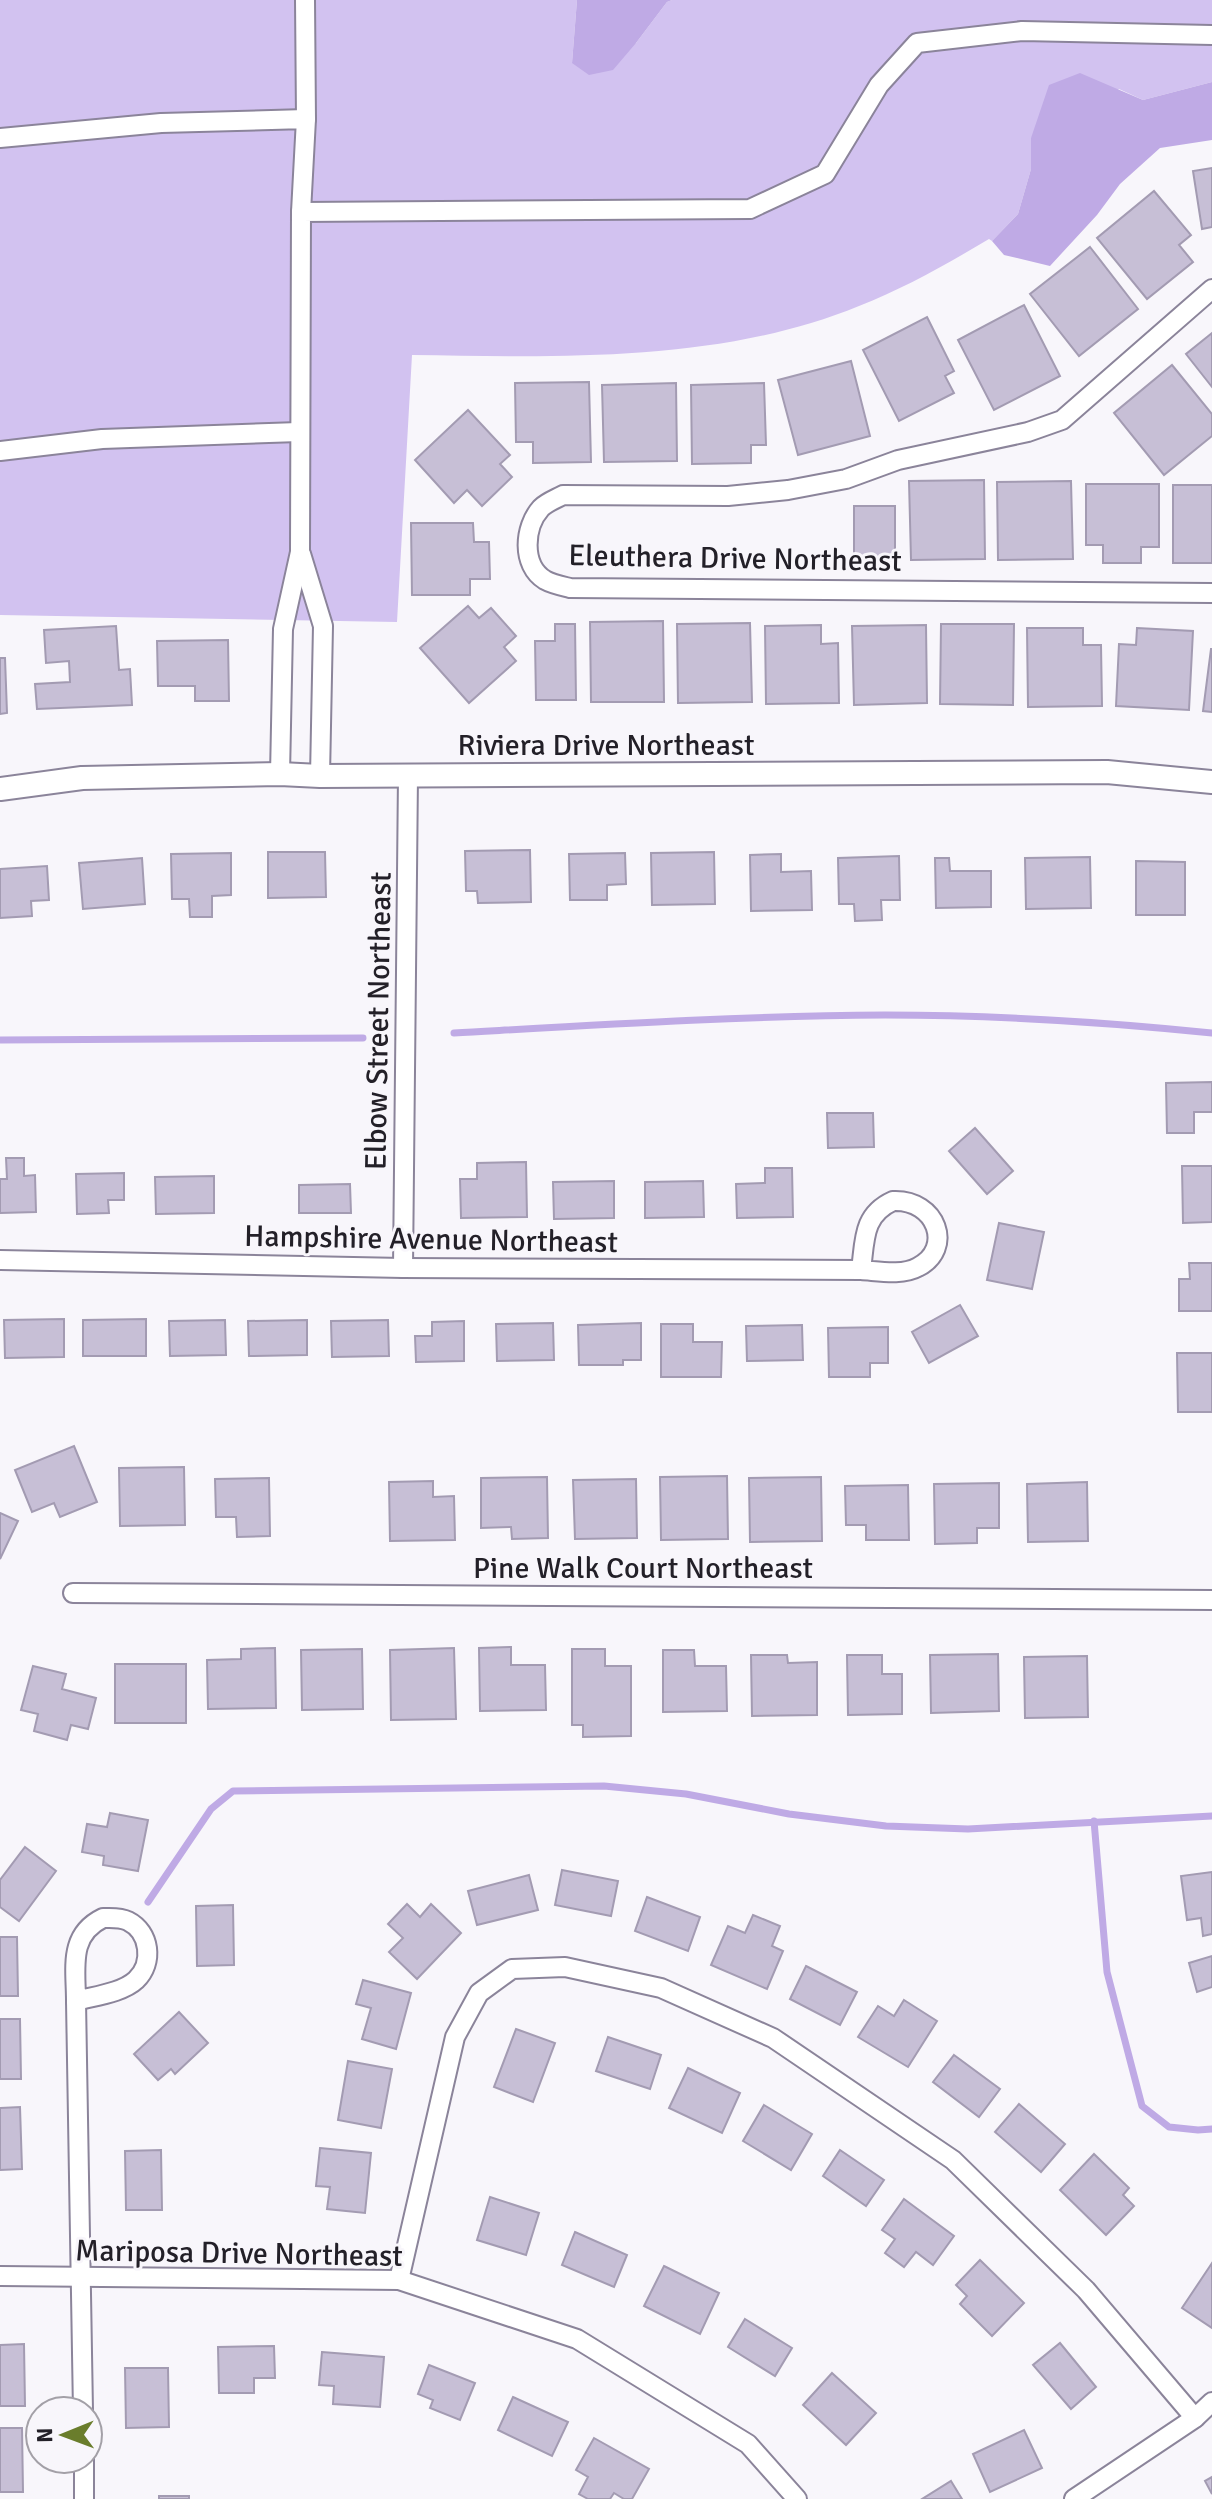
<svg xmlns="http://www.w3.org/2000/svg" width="1212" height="2499" font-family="Signika,sans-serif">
<rect width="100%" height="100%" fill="#f8f6fb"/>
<!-- green -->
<path fill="#d2c2f0" d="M0,0h577l-5,63 64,-20 31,-41 5,-2h540v82l-69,18 -24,-11 -88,49v31l-13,45 -26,27 -3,-2c-42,25 -84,49 -130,67 -139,57 -300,51 -447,49l-15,267 -397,-7z"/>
<!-- water -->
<g fill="#bfaae5">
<polygon points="577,0 672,0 667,2 636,43 613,70 589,75 572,63"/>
<polygon points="1080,73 1143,100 1212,82 1212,140 1160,148 1120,184 1097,215 1050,266 1004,255 992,241 1018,214 1031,169 1031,138 1049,85"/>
</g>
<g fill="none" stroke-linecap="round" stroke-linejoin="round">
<!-- stream -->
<g stroke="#bfaae5" stroke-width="7">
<path d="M454,1033c143,-8 287,-17 431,-18 109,0 219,7 327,18"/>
<polyline points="0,1040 363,1038"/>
<polyline points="1094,1821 1107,1972 1142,2106 1169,2127 1198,2130 1212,2129"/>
<polyline points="148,1902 211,1809 233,1791 604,1786 686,1794 789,1814 886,1826 968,1829 1212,1816"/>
</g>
</g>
<!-- building -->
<g fill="#c7bfd6" stroke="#a39bb2" stroke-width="2">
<polygon points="1212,168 1212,227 1202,229 1193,171"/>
<polygon points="1154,191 1191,235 1179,245 1193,262 1147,299 1097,238"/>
<polygon points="1090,247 1138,309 1079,356 1030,294"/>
<polygon points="1024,305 1060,376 994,410 958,340"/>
<polygon points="927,317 954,371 945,376 954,393 899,421 863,350"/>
<polygon points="1212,333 1212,387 1186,354"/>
<polygon points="851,361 870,436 798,455 778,380"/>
<polygon points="1172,365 1212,414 1212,436 1164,475 1114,413"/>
<polygon points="589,382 591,462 533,463 533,442 516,442 515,383"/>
<polygon points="676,383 677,461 604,462 602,385"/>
<polygon points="764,383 766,445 751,445 751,463 692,464 691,385"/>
<polygon points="468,410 510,455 500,464 512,477 482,506 467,490 454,503 415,460"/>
<polygon points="984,480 985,559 911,560 909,481"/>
<polygon points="1071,481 1073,559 998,560 997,482"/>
<polygon points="1086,484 1159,484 1159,547 1141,547 1141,563 1103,563 1103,545 1086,545"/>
<rect x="1173" y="485" width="39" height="78"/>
<rect x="854" y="506" width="41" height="59"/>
<polygon points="411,523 473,523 474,542 489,542 490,579 470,579 470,595 412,595"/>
<polygon points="468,606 479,618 491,608 516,636 504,647 516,661 469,703 420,648"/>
<polygon points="663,621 664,702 591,702 590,622"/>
<polygon points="750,623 752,702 678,703 677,624"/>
<polygon points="555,624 575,624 576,700 536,700 535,641 555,641"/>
<polygon points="941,624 1014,624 1013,705 940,704"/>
<polygon points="821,625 821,644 838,643 839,703 766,704 765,626"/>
<polygon points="926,625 927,703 854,705 852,626"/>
<polygon points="116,626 119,670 130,669 132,705 37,709 35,684 70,682 69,661 46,663 44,630"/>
<polygon points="1027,628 1083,628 1083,645 1101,645 1102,706 1028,707"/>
<polygon points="1137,628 1193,631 1189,710 1116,706 1119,644 1136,645"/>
<polygon points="228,640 229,701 195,701 195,686 158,686 157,641"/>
<polygon points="1211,649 1212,649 1212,712 1203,711"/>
<polygon points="0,658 5,658 7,713 0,714"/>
<polygon points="530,850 531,902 478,903 477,891 466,891 465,851"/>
<polygon points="268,852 325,852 326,897 268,898"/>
<polygon points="714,852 715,904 652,905 651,853"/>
<polygon points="231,853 231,895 212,896 212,917 190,917 189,899 172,899 171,854"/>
<polygon points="625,853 626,884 607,885 607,900 570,900 569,854"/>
<polygon points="781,854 781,872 811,871 812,910 751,911 750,855"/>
<polygon points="899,856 900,900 881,900 882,920 855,921 854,904 839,904 838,858"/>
<polygon points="1090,857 1091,908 1026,909 1025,858"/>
<polygon points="142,858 145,904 83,909 79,863"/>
<polygon points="935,858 949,858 950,871 991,871 991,907 936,908"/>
<polygon points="1136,861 1185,862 1185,915 1136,915"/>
<polygon points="47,866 49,900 31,901 32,916 0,918 0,869"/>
<polygon points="1212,1082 1212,1112 1194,1112 1194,1133 1167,1133 1166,1083"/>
<polygon points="827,1113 873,1113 874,1147 828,1148"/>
<polygon points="975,1128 1013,1171 987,1194 949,1151"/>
<polygon points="6,1158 24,1158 24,1176 35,1175 36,1212 0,1213 0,1179 7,1179"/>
<polygon points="526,1162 527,1217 461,1218 460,1179 477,1179 477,1163"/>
<polygon points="1182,1166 1212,1166 1212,1222 1183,1223"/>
<polygon points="765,1168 792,1168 793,1217 737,1218 736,1184 765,1183"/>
<polygon points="124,1173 124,1200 108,1200 109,1213 77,1214 76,1174"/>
<polygon points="214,1176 214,1213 156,1214 155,1177"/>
<polygon points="614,1181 614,1218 554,1219 553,1182"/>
<polygon points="703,1181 704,1217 645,1218 645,1182"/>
<polygon points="350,1184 351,1213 299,1213 299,1185"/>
<polygon points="999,1223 1044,1232 1032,1289 987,1280"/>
<polygon points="1189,1263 1212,1263 1212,1311 1179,1311 1179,1279 1190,1279"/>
<polygon points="960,1305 978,1336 929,1363 912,1332"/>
<polygon points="64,1319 64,1357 5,1358 4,1320"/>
<polygon points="146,1319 146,1356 83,1356 83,1320"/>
<polygon points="225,1320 226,1355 170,1356 169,1321"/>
<polygon points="307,1320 307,1355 249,1356 248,1321"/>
<polygon points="388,1320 389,1356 332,1357 331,1321"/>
<polygon points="464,1321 464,1361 416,1362 415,1336 432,1336 432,1322"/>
<polygon points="553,1323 554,1360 497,1361 496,1324"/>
<polygon points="641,1323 641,1360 623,1360 623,1365 579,1365 578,1325"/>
<polygon points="661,1324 693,1324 693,1342 722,1342 721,1377 661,1377"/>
<polygon points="802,1325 803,1360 747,1361 746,1326"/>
<polygon points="888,1327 888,1363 870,1363 870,1377 829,1377 828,1328"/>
<polygon points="1177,1353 1212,1353 1212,1412 1178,1412"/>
<polygon points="74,1446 97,1502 60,1517 54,1503 32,1512 15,1470"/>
<polygon points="184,1467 185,1525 120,1526 119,1468"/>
<polygon points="727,1476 728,1539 661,1540 660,1477"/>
<polygon points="547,1477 548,1538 512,1539 511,1527 481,1528 481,1478"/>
<polygon points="821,1477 822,1541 750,1542 749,1478"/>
<polygon points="269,1478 270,1536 237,1537 236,1517 216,1517 215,1479"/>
<polygon points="636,1479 637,1538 575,1539 573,1480"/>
<polygon points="433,1481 433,1497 454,1496 455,1540 390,1541 389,1482"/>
<polygon points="1087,1482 1088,1541 1028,1542 1027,1484"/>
<polygon points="999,1483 999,1528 977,1528 977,1543 935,1544 934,1484"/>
<polygon points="908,1485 909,1540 866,1540 866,1525 846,1525 845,1486"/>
<polygon points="0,1513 18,1521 0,1559"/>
<polygon points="511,1647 511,1665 545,1665 546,1710 480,1711 479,1648"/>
<polygon points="275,1648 276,1708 208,1709 207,1660 241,1659 241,1649"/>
<polygon points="454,1648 456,1719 391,1720 390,1650"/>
<polygon points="362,1649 363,1709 302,1710 301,1650"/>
<polygon points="572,1649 605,1649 605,1666 631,1666 631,1736 583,1737 583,1725 572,1725"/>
<polygon points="663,1650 694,1650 695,1666 726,1666 727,1711 663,1712"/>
<polygon points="998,1654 999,1711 931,1713 930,1655"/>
<polygon points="751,1655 787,1655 788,1663 817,1662 817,1715 752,1716"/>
<polygon points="847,1655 882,1655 882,1674 902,1674 902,1714 848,1715"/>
<polygon points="1087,1656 1088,1717 1025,1718 1024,1657"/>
<rect x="115" y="1664" width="71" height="59"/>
<polygon points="33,1666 66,1674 62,1689 96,1698 88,1729 71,1725 67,1740 34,1731 38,1714 21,1710"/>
<polygon points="110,1813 148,1820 138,1871 103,1865 104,1856 82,1852 87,1824 107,1827"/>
<polygon points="25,1847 56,1871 19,1921 0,1907 0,1880"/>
<polygon points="562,1870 618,1881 611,1916 555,1905"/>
<polygon points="1212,1872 1212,1934 1203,1936 1201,1918 1187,1920 1181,1876"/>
<polygon points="529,1875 538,1910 477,1925 468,1891"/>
<polygon points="647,1897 700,1917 688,1951 635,1931"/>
<polygon points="407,1904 420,1917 431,1904 461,1933 417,1979 389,1952 403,1938 388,1924"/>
<polygon points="233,1905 234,1965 197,1966 196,1906"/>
<polygon points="753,1915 780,1926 772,1946 783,1951 767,1989 711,1965 728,1926 745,1933"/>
<polygon points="0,1937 17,1937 18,1996 0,1996"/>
<polygon points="1212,1956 1212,1987 1197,1992 1189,1963"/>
<polygon points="806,1966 857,1992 840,2025 790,1999"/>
<polygon points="363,1980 411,1993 396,2049 362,2039 371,2008 356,2004"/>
<polygon points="904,2000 937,2021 908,2067 858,2037 878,2006 894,2016"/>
<polygon points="179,2012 208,2043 175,2074 171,2069 158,2080 134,2054"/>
<polygon points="0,2019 20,2019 21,2079 0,2079"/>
<polygon points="516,2029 555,2043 533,2102 494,2087"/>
<polygon points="608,2037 661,2055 650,2089 596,2071"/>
<polygon points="954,2055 1000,2089 979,2117 933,2082"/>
<polygon points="348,2061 392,2069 381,2128 338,2120"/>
<polygon points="688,2068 740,2093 722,2133 669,2108"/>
<polygon points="1019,2104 1065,2144 1041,2172 995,2132"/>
<polygon points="764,2105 812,2134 791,2170 743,2141"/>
<polygon points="20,2107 22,2169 0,2170 0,2108"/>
<polygon points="320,2148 371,2153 365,2213 327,2209 330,2187 316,2186"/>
<polygon points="161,2150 162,2210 126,2210 125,2151"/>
<polygon points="840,2150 884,2180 866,2206 823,2176"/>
<polygon points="1094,2154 1129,2188 1123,2195 1134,2206 1106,2235 1060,2190"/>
<polygon points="490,2197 539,2213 526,2255 477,2240"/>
<polygon points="904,2199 954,2236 933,2265 916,2252 904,2267 885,2253 895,2239 882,2230"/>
<polygon points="575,2232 627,2255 614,2287 562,2265"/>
<polygon points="980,2260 1024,2303 992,2336 960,2304 967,2296 956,2285"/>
<polygon points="1212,2263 1212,2328 1182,2308"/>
<polygon points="664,2266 719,2293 700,2334 644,2306"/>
<polygon points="745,2319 792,2348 775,2376 728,2347"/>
<polygon points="1060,2343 1096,2387 1071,2409 1033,2365"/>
<polygon points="24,2344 25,2406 0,2406 0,2345"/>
<polygon points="274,2346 275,2378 254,2378 254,2393 219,2393 218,2347"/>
<polygon points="322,2352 384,2357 380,2407 333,2404 334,2386 319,2385"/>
<polygon points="429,2365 475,2383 460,2420 430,2408 433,2400 418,2394"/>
<polygon points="125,2368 168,2368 169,2427 126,2428"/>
<polygon points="832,2373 876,2413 846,2445 803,2405"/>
<polygon points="513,2397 568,2422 552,2456 498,2430"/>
<polygon points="0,2428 22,2428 23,2492 0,2492"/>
<polygon points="1024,2430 1042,2468 990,2492 973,2454"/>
<polygon points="594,2438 649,2469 632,2499 624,2499 614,2493 610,2499 588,2499 579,2494 588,2477 576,2470"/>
<polygon points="1212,2477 1212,2494 1205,2481"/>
<polygon points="951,2481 962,2499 922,2499"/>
<rect x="159" y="2496" width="30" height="3"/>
</g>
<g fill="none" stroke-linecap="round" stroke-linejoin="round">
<!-- minor casing -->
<g stroke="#8b849a" stroke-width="22">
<g id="minor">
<polyline points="305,0 306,119"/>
<polyline points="0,138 161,123 306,119 301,212"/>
<path d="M1212,289l-150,131 -34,12 -130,28 -52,19 -58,11 -60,6 -165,-1c-7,4 -16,7 -22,13 -17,19 -20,57 4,72 7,4 17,6 25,8l642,5"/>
<polyline points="0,451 102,439 299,432"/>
<polyline points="301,554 323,626 320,776"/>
<polyline points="280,774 283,629 300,552 301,212 750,209 825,174 879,85 917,43 1022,31 1212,35"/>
<path d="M893,1201c44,-2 61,48 25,66 -16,9 -40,4 -57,3 4,-29 1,-55 32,-69z"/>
<polyline points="0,1260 403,1268 861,1270"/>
<polyline points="403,1268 408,775"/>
<polyline points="73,1593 1212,1600"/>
<path d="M103,1918c8,0 17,-1 25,3 22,11 26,42 8,59 -14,13 -42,16 -60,21 0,-33 -8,-66 27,-83z"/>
<polyline points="76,2001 83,2411"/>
<polyline points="0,2276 399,2280 577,2339 748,2444 797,2499"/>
<polyline points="399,2280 455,2037 479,1993 512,1969 565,1967 661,1988 773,2038 953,2160 1086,2290 1195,2418"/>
<polyline points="84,2459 84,2499"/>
<polyline points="1074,2499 1195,2418 1212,2402"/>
</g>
</g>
<!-- tertiary casing -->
<g stroke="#8b849a" stroke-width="26">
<polyline id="tertiary" points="0,789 82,778 280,774 320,776 1107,772 1212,782"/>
</g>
<!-- minor -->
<use href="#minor" stroke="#fff" stroke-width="18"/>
<!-- tertiary -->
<use href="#tertiary" stroke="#fff" stroke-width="22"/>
</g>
<g text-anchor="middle" stroke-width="6" stroke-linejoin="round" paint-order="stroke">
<!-- street labels -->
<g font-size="30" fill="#232028" stroke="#f8f6fb">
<text transform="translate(735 558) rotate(1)" y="10">Eleuthera Drive Northeast</text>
<text x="606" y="755">Riviera Drive Northeast</text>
<text transform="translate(378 1021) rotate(-89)" y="10">Elbow Street Northeast</text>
<text transform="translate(431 1239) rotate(1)" y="10">Hampshire Avenue Northeast</text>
<text x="643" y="1578">Pine Walk Court Northeast</text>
<text transform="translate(239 2253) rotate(1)" y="10">Mariposa Drive Northeast</text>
</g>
</g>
<!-- north arrow -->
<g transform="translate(64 2435) rotate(269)"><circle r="38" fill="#f8f6fb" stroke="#a3a0a7" stroke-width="2"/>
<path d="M0-6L14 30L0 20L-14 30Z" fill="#6a7d2c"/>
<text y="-12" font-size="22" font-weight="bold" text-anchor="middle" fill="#232028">N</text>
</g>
</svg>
